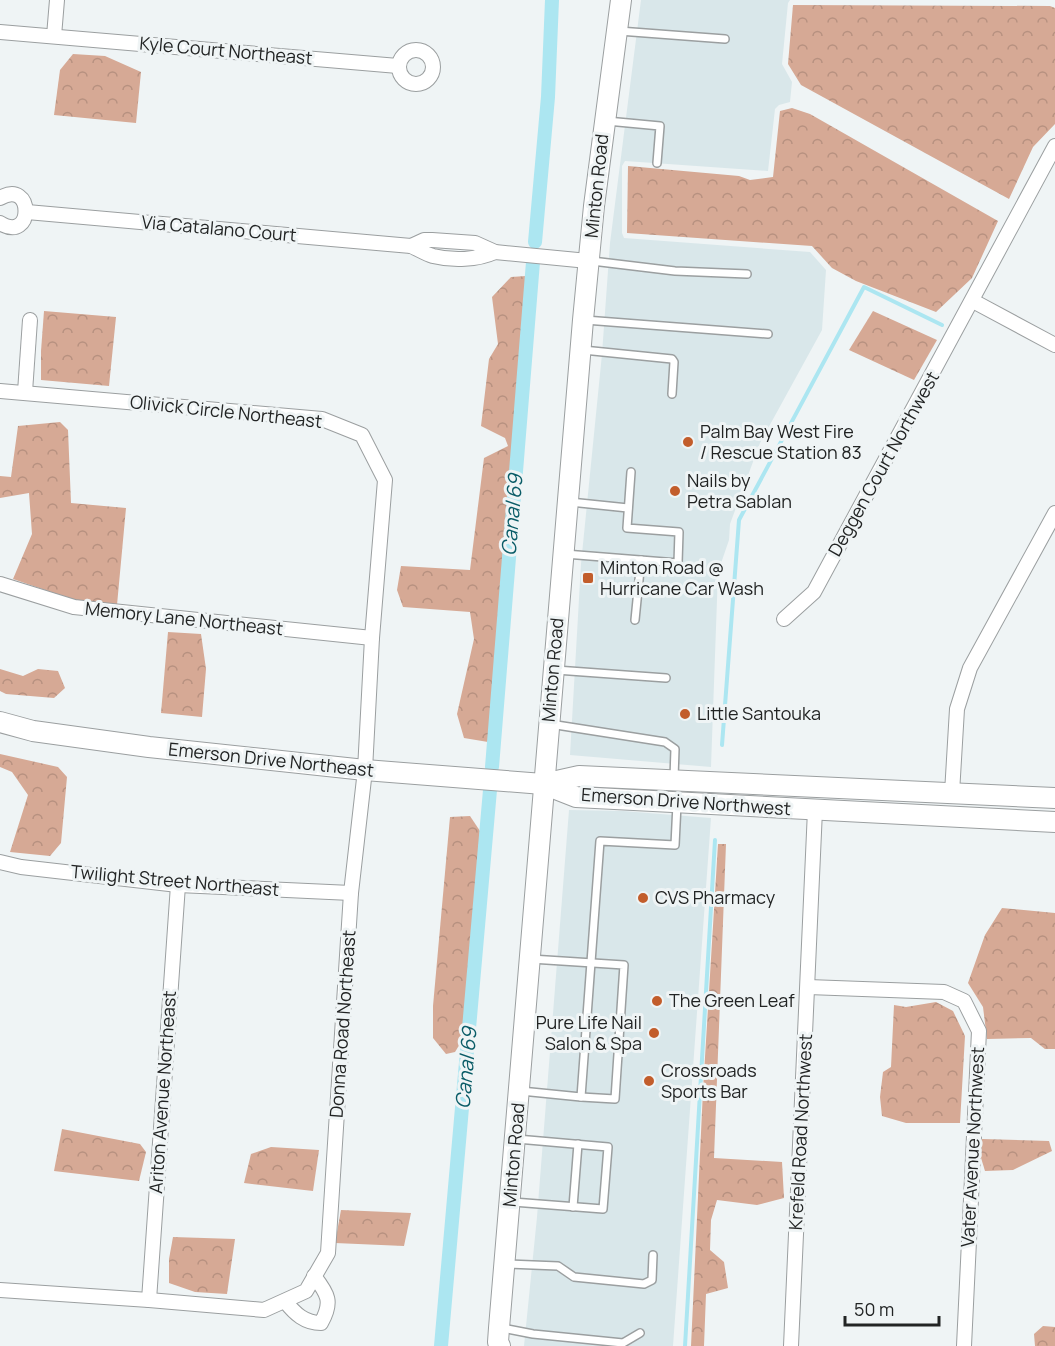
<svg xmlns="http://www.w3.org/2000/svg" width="1055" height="1346" font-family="Manrope,sans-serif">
<defs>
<pattern id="forest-crowns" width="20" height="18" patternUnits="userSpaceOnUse" patternTransform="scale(1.5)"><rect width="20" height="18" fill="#d6a995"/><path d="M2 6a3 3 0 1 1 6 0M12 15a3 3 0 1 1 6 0" fill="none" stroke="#b79180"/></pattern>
</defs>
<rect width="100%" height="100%" fill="#eff4f5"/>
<!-- built -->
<g fill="#d9e7ea">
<polygon points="641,0 790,0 788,3 782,64 792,82 790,102 779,105 775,109 768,171 625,161 622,166 622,233 624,238 810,252 826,270 822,330 760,443 730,524 729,540 718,572 711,767 570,755 581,564 602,354 610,243"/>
<polygon points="569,810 623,811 711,818 673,1346 524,1346 537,1217"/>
</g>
<!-- forest -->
<g fill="url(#forest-crowns)">
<polygon points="793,5 1050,6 1055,8 1055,124 1033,147 1009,199 801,85 788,64"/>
<polygon points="73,54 105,56 141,72 136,123 54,115 60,70"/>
<polygon points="792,108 810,114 998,221 972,278 936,312 856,281 832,268 812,246 627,233 628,166 739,176 750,180 773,177 780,111"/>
<polygon points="526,276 488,742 464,738 457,714 474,639 470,612 403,607 397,590 401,566 470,570 484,458 508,446 505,438 481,426 489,359 498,344 492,297 511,277"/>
<polygon points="44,311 116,317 109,386 41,380 41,351"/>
<polygon points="873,311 937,340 914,380 849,350"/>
<polygon points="60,422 68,430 71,503 126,508 117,605 80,602 13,579 32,534 29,493 0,498 0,476 11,477 18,426"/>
<polygon points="168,632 201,634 206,669 202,717 161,713"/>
<polygon points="0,669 23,676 38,669 58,671 65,688 54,698 6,694 0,691"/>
<polygon points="0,754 58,767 67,777 61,843 50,856 10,852 28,795 12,772 0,767"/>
<polygon points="470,816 480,831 463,1039 455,1052 446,1054 433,1038 433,1006 450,817"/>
<polygon points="718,844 726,844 714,1158 782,1162 784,1198 757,1205 717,1200 711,1220 710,1250 724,1262 728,1288 706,1294 704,1346 691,1346 703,1090"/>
<polygon points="1002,908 1055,913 1055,1049 1045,1049 1031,1038 987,1039 983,1007 968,983 985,935"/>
<polygon points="936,1002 953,1011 965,1036 960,1123 906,1123 882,1116 880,1097 883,1072 891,1067 894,1005 906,1007"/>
<polygon points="62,1129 140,1144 146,1152 139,1181 54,1171"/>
<polygon points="982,1139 1049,1141 1052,1151 1013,1170 985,1171 978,1148"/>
<polygon points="271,1147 319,1150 313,1191 244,1183 251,1154"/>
<polygon points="341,1210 411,1213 404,1246 335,1243"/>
<polygon points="173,1237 235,1239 227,1294 195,1292 169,1283 169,1259"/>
<polygon points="1043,1326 1055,1327 1055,1346 1035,1346 1034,1334"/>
</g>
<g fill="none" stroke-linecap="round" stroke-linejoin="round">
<!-- stream -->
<g stroke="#ace6f1" stroke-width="4">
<polyline points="722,745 739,520 864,287 942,325"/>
<polyline points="685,1346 715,840"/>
</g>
<!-- canal -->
<g stroke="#ace6f1" stroke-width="14">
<polyline points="535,242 548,97 552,0"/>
<polyline points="492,767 533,262"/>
<polyline points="441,1346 490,790"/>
</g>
<!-- lane casing -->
<g stroke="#9b9fa0" stroke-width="10">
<g id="lane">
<polyline points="619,31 725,39"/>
<polyline points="607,121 660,126 657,163"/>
<polyline points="592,261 675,271 747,274"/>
<polyline points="585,320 768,334"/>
<polyline points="583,350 672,359 674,362 672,394"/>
<polyline points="570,502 628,508"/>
<polyline points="565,554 678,563 679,532 627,528 631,472"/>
<polyline points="635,620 641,560"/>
<polyline points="556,670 666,678"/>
<polyline points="550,724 665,742 675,749 674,778"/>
<polyline points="531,959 624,965 615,1099 581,1097"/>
<polyline points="521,1091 581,1097 600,841 675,845 677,804"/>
<polyline points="513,1202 603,1209 608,1147 517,1139"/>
<polyline points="573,1207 578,1144"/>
<polyline points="508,1264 558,1266 574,1277 644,1284 652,1280 653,1255"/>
<polyline points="502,1328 533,1334 623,1343 640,1333"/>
</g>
</g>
<!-- street casing -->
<g stroke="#9b9fa0" stroke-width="16">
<g id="street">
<polyline points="0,32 398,66"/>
<polyline points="54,36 57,0"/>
<circle cx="416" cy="67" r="17"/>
<path d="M0,198c34,-20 34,46 0,25"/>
<path d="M27,212l384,34c7,3 15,8 22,10 20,5 44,4 62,-4"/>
<polyline points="411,246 424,240 432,240 475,243 495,252 588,261"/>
<polyline points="973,301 1055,345"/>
<polyline points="0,391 322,419 362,435 385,480 372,638 365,770 351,893 328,1253 306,1291 264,1310 149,1300 0,1290"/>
<polyline points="25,392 30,320"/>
<polyline points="0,584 74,607 372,638"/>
<polyline points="784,619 814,592 1055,146"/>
<polyline points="952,793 957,709 970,668 1055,513"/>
<polyline points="0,862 21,867 178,885 351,893"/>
<polyline points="808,987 944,992 964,1001 979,1031 964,1346"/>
<polyline points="149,1300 178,885"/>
<path d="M285,1301c10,13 20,22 36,22 12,-21 7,-29 -7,-47"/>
<polyline points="791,1346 815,810"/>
</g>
</g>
<!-- secondary casing -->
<g stroke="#9b9fa0" stroke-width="22">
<g id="secondary">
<polyline points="0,722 33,731 149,747 365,770 543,784 579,776 1055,798"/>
<polyline points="543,784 576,797 1055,822"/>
<polyline points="500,1346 498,1342 499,1328 583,320 594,206 621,0"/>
</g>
</g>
<!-- lane -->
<use href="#lane" stroke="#fff" stroke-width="7"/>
<!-- street -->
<use href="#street" stroke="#fff" stroke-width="14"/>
<!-- secondary -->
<use href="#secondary" stroke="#fff" stroke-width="20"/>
</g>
<!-- markers -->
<g fill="#c25d2b" stroke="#eff4f5" stroke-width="2">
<circle cx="688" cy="442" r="6"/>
<circle cx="675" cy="491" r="6"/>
<rect x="582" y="572" width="12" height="12" rx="3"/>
<circle cx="685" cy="714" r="6"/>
<circle cx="643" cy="898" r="6"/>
<circle cx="657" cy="1001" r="6"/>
<circle cx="654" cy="1033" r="6"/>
<circle cx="649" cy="1081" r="6"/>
</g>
<g text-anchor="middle" stroke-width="6" stroke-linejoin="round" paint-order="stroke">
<!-- street labels -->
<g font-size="18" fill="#222424" stroke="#eff4f5">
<text transform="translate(226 51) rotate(5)" y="6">Kyle Court Northeast</text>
<text transform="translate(597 186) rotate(-84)" y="6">Minton Road</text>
<text transform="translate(219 229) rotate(5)" y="6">Via Catalano Court</text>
<text transform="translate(226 412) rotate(6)" y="6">Olivick Circle Northeast</text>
<text transform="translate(884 464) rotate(-61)" y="6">Deggen Court Northwest</text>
<text transform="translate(184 619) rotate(6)" y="6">Memory Lane Northeast</text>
<text transform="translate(553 670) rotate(-85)" y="6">Minton Road</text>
<text transform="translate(271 760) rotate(6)" y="6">Emerson Drive Northeast</text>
<text transform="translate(686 802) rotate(4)" y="6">Emerson Drive Northwest</text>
<text transform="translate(175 881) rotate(5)" y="6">Twilight Street Northeast</text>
<text transform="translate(343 1024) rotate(-86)" y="6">Donna Road Northeast</text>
<text transform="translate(163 1092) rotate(-86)" y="6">Ariton Avenue Northeast</text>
<text transform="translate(801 1132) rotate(-87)" y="6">Krefeld Road Northwest</text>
<text transform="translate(973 1147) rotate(-87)" y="6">Vater Avenue Northwest</text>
<text transform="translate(514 1155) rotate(-85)" y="6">Minton Road</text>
</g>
<!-- poi labels -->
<g font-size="18" fill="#222424" stroke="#eff4f5" text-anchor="start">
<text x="700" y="438">Palm Bay West Fire<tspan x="700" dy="21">/ Rescue Station 83</tspan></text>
<text x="687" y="487">Nails by<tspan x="687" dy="21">Petra Sablan</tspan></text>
<text x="600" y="574">Minton Road @<tspan x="600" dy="21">Hurricane Car Wash</tspan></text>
<text x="697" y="720">Little Santouka</text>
<text x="655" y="904">CVS Pharmacy</text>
<text x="669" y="1007">The Green Leaf</text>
<text x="642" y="1029" text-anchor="end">Pure Life Nail<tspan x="642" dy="21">Salon &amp; Spa</tspan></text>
<text x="661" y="1077">Crossroads<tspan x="661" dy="21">Sports Bar</tspan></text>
</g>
<!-- water labels -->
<g font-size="20" font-style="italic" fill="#0a5c67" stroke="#eff4f5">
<text transform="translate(512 515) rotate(-85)" y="7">Canal 69</text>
<text transform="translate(466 1068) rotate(-85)" y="7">Canal 69</text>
</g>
</g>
<!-- scale -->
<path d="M845 1316v9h94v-9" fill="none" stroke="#222424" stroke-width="3"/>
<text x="854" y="1316" font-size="18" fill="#222424" stroke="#eff4f5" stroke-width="4.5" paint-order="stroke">50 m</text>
</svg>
